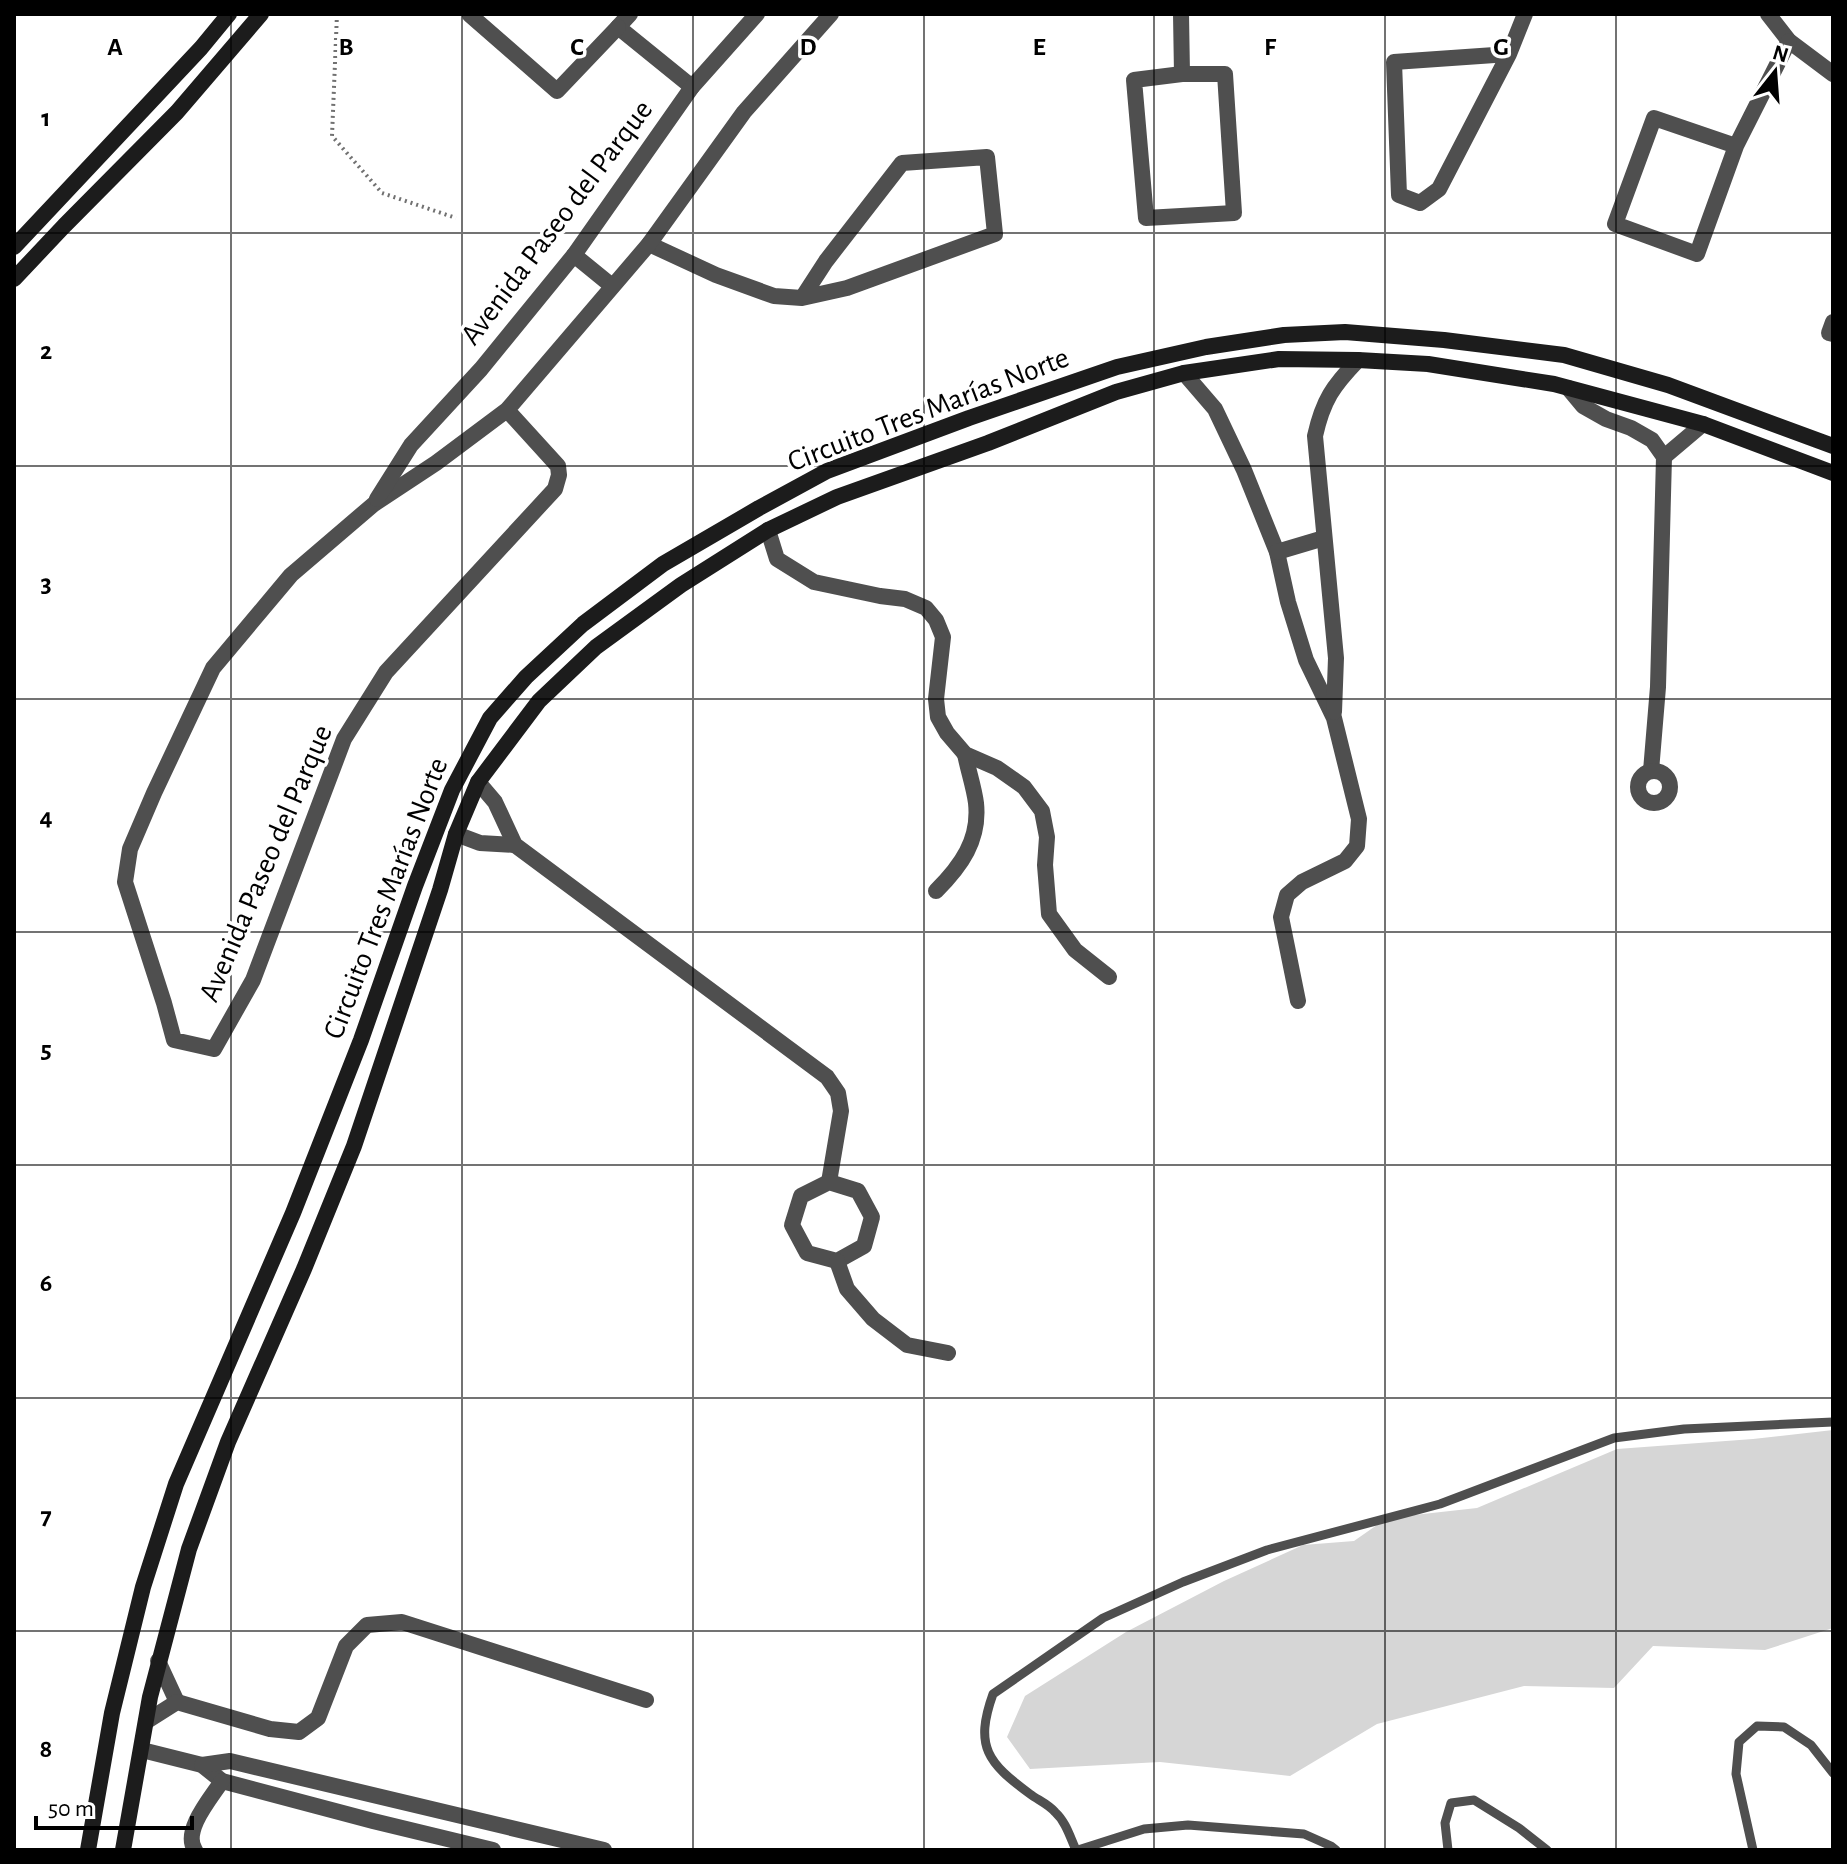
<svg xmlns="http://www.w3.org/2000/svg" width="1847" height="1864" font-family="'Alegreya Sans',sans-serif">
<rect width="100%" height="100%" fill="#fff"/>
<!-- green -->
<polygon fill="#d6d6d6" points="1833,1430 1833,1628 1765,1650 1653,1646 1614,1688 1524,1686 1377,1724 1290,1776 1160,1762 1030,1769 1007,1737 1025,1696 1126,1632 1224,1581 1303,1545 1354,1541 1387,1518 1477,1508 1617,1449 1753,1439"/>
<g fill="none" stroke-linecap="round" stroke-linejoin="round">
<!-- path -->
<polyline stroke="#717171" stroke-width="4" stroke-dasharray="2 4" stroke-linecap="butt" points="337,14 332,136 382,193 456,218"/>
<!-- lane -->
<g stroke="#4f4f4f" stroke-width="9">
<path d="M1076,1850c-6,-13 -10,-28 -21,-38 -7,-8 -17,-12 -25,-18 -42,-31 -56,-47 -37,-100l110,-76 80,-36 84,-32 173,-46 174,-66 70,-9 149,-7"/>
<polyline points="1078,1850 1144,1829 1188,1825 1304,1834 1331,1846 1336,1850"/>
<polyline points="1448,1850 1445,1823 1451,1803 1474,1800 1519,1828 1547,1850"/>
<polyline points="1753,1850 1736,1774 1739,1742 1757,1726 1784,1727 1811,1745 1833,1773"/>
</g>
<!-- street -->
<g stroke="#4f4f4f" stroke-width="16">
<polyline points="630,14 618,27 692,87"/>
<polyline points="1181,14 1182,74"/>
<polyline points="1768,14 1789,41 1833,74"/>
<polyline points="470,15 557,91 618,27"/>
<polyline points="1509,54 1394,62 1399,195 1420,203 1439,189 1509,54 1525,14"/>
<polygon points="1182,74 1225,74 1234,213 1146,218 1134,80"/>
<polyline points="1736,146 1654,118 1615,224 1697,254 1736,146 1789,41"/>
<polyline points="649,244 716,275 774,296 802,298 847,288 995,234 987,157 902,163 826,261 802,298"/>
<polyline points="574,255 612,286"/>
<polyline points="1833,322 1829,333 1833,334"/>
<polyline points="1184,373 1215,409 1244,470 1277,552 1288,602 1306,660 1334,718 1359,819 1357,846 1345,861 1302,882 1287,895 1281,917 1298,1001"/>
<polyline points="1568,388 1583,406 1606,419 1631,428 1652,440 1664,457 1658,687 1651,771"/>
<polyline points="507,410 558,466 559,475 555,489 386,672 344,739 253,980 214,1049 174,1040 164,1003 125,882 130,849 154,793 213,668 291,575 374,504 436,463 507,410 649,244 744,112 831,14"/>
<polyline points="1664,457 1703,424"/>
<polyline points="377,499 411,445 481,369 574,255 692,87 757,14"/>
<polyline points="768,530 777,559 814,582 880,596 905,599 926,608 936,620 943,637 936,699 938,717 947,733 965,754 997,768 1024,787 1042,811 1047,837 1045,865 1049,914 1075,950 1109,977"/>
<polyline points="1277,552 1324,538"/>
<path d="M1334,712l2,-54 -21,-222c8,-36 18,-50 43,-76"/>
<circle cx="1654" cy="787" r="16"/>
<polyline points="478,782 495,802 515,845 827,1077 838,1093 841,1111 829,1182"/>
<polyline points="456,834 480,843 515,845"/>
<path d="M936,891c25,-25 44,-51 40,-88 -2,-16 -8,-33 -11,-49"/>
<polygon points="829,1182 858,1191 872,1217 864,1246 837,1261 807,1253 792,1225 801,1196"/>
<polyline points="837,1261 847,1289 873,1319 907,1345 948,1353"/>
<polyline points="158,1661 177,1702"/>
<polyline points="147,1721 177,1702 270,1729 299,1732 318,1718 346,1646 367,1625 402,1622 646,1700"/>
<polyline points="142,1750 202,1765 222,1781 373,1821 493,1850"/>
<polyline points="202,1765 230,1761 604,1850"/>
<path d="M195,1850c-13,-19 16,-52 27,-69"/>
</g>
<!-- secondary -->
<g stroke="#1c1c1c" stroke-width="16">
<polyline points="14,247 201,48 229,14"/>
<polyline points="14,279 64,226 177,112 261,14"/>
<polyline points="88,1850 112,1713 143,1587 176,1484 293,1213 361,1040 415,886 452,790 490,718 526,677 583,624 663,564 759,508 827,471 969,418 1117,367 1206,347 1284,335 1345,332 1444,340 1564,355 1668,385 1833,446"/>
<polyline points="123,1850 150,1697 189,1549 228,1442 304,1269 354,1146 440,890 456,834 478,782 539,701 596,647 681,585 768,530 837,497 988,443 1116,392 1184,373 1279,359 1358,360 1428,364 1554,384 1703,424 1833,473"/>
</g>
</g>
<!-- grid -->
<path fill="none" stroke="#000" stroke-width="2" stroke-opacity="0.55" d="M231,14v1836M462,14v1836M693,14v1836M924,14v1836M1154,14v1836M1385,14v1836M1616,14v1836M14,233h1819M14,466h1819M14,699h1819M14,932h1819M14,1165h1819M14,1398h1819M14,1631h1819"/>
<g text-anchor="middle" stroke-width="7" stroke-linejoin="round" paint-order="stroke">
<!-- street labels -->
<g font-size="30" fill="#000" stroke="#fff">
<text transform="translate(556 222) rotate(-53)" y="10">Avenida Paseo del Parque</text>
<text transform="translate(928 409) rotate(-21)" y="10">Circuito Tres Marías Norte</text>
<text transform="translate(265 863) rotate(-67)" y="10">Avenida Paseo del Parque</text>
<text transform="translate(385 898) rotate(-69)" y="10">Circuito Tres Marías Norte</text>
</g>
</g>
<g font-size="26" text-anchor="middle" font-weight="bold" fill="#000" stroke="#fff" stroke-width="7" stroke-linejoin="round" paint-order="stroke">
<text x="115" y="55">A</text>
<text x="346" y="55">B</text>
<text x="577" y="55">C</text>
<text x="808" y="55">D</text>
<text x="1039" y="55">E</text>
<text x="1270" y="55">F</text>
<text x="1501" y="55">G</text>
<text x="46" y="126">1</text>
<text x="46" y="359">2</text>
<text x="46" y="592">3</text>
<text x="46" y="825">4</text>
<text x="46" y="1058">5</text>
<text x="46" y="1291">6</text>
<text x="46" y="1524">7</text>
<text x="46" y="1757">8</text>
</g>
<!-- border -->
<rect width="1847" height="1864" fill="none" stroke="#000000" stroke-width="32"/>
<!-- north arrow -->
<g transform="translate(1775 72) rotate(17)" stroke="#ffffff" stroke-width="6" paint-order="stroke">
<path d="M0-6L14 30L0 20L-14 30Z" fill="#000000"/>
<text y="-12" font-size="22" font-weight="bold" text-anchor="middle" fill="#000000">N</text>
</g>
<!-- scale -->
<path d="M36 1816v12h156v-12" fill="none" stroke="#000000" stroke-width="4"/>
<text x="48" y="1816" font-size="24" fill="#000000" stroke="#ffffff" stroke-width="6" paint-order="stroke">50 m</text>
</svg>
